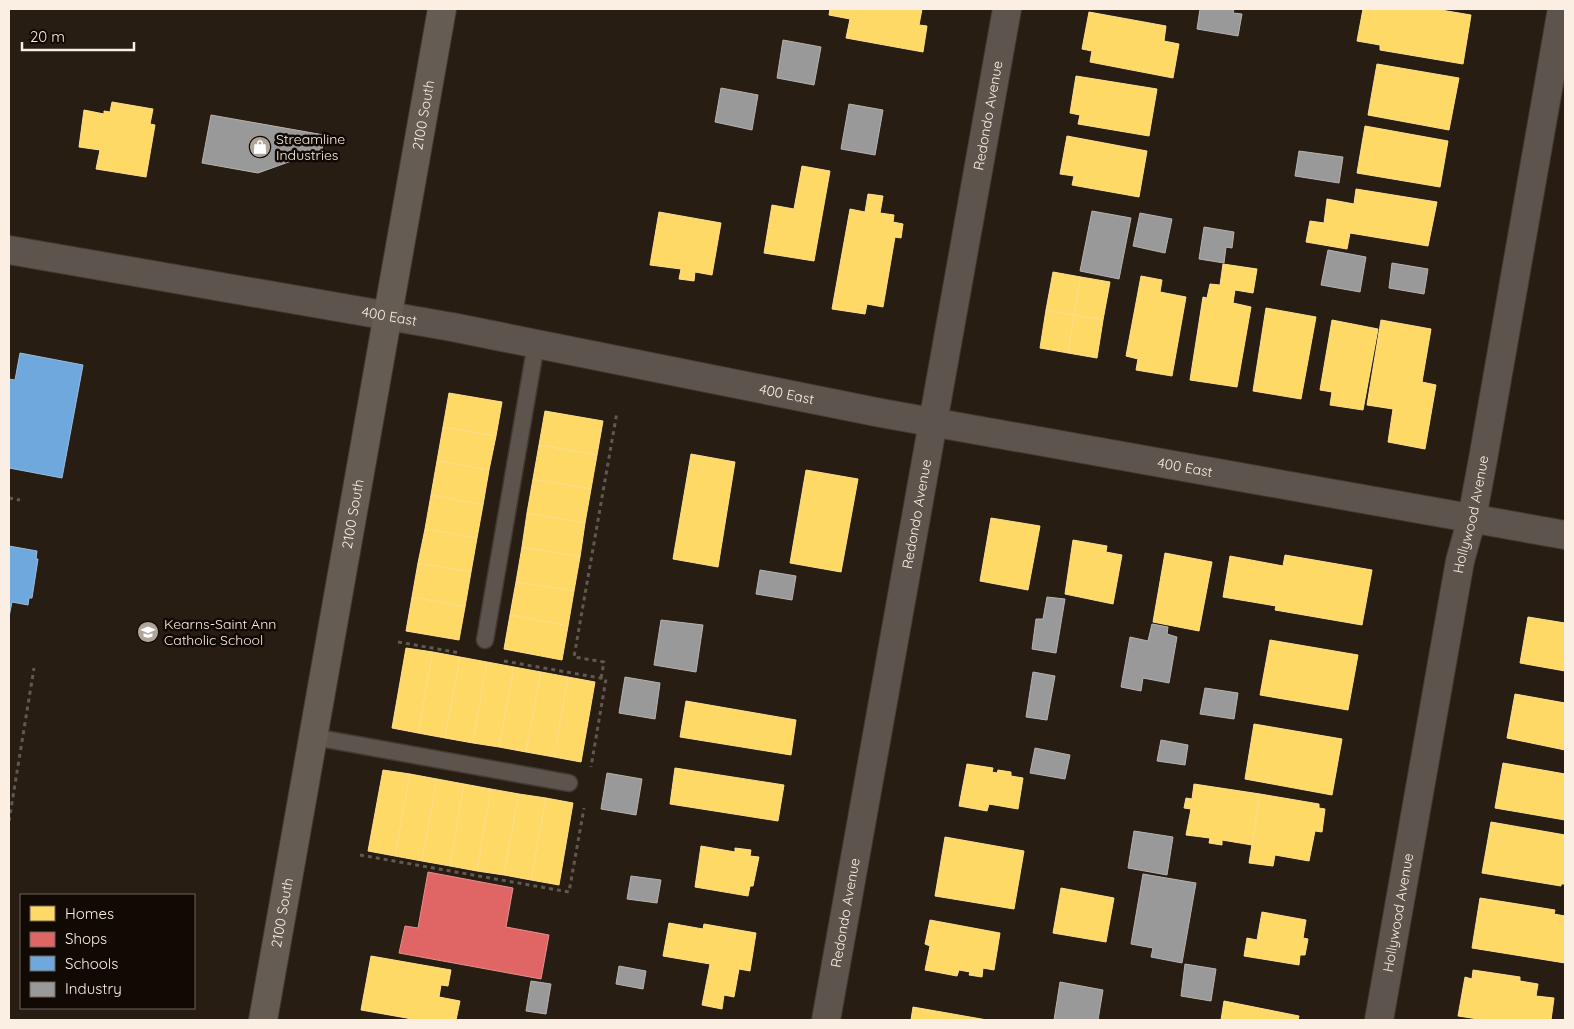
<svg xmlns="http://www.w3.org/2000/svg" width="1574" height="1029" font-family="Quicksand,sans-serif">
<rect width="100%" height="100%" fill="#271d13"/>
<!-- homes -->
<g fill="#ffd966" stroke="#fedf8c">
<polygon points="830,9 922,9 919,25 927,26 923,52 846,38 850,19 829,15"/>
<polygon points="1363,9 1435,9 1471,15 1463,64 1380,50 1380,45 1357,41"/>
<polygon points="1089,12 1166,26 1164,41 1179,44 1173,78 1090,62 1092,51 1082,49"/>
<polygon points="1377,64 1459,78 1449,130 1368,115"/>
<polygon points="1076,76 1157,89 1149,136 1078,124 1080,115 1070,113"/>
<polygon points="112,102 153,109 150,124 155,125 146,177 96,169 100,150 79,147 84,110 104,114 104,111 110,112"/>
<polygon points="1365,126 1448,141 1440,187 1357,173"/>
<polygon points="1067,136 1147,151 1139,197 1072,185 1074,176 1060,174"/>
<polygon points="802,166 830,171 814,261 764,253 772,205 794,209"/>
<polygon points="1356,189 1437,202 1428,246 1350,233 1347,249 1306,242 1310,221 1324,223 1327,199 1354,204"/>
<polygon points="868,194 883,196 880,213 894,215 893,222 903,224 901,238 895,237 883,307 867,304 865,314 832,309 850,209 865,212"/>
<polygon points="659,212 721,223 712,275 695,272 694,281 679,279 681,269 650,265"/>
<polygon points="1223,264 1257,269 1253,293 1235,290 1233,303 1251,307 1237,387 1190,380 1203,297 1207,298 1210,284 1220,285"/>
<polygon points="1053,272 1081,277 1074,315 1046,310"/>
<polygon points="1141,276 1162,280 1160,292 1186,297 1172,376 1136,370 1138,359 1126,356"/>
<polygon points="1081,277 1110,282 1103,320 1074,315"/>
<polygon points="1266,308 1316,317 1301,399 1253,391"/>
<polygon points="1046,310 1074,315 1068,353 1040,348"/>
<polygon points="1074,315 1103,320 1097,358 1068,353"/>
<polygon points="1332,320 1378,329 1363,410 1330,405 1332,392 1320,390"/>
<polygon points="1381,320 1431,329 1422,382 1436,385 1425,449 1388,442 1393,409 1367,405"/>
<polygon points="449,393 502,402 496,436 443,427"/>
<polygon points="545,411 603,421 597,455 539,445"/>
<polygon points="443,427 496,436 489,470 437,461"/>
<polygon points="539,445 597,455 591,489 533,479"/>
<polygon points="691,454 735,462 718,567 673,559"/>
<polygon points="437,461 489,470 483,505 431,495"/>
<polygon points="806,470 858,479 841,572 790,563"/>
<polygon points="533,479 591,489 585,523 527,513"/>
<polygon points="431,495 483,505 477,538 425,529"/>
<polygon points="527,513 585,523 580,557 522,547"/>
<polygon points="991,518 1040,526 1028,590 980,581"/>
<polygon points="425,529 477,538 471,572 418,563"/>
<polygon points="1073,540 1107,546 1106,552 1122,555 1113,604 1065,594"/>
<polygon points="522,547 580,557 574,591 516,582"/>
<polygon points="1165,553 1212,562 1199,631 1153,622"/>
<polygon points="1285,555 1372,570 1362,625 1275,610 1276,606 1223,597 1230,556 1283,566"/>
<polygon points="418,563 471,572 465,607 412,597"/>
<polygon points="516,582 574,591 568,626 510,615"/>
<polygon points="412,597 465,607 459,640 406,631"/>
<polygon points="510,615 568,626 562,660 504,649"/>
<polygon points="1528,617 1565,623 1565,671 1520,663"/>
<polygon points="1270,640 1358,655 1348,710 1260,695"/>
<polygon points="406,648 433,652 418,733 392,728"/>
<polygon points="433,652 460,657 445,738 418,733"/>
<polygon points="460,657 487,662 473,743 445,738"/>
<polygon points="487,662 514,667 499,747 473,743"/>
<polygon points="514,667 541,672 526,752 499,747"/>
<polygon points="541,672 568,677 554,757 526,752"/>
<polygon points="568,677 595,682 581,762 554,757"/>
<polygon points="1515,694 1565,703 1565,750 1507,738"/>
<polygon points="686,701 796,720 791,755 680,737"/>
<polygon points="1254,724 1342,739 1332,795 1245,779"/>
<polygon points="1503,763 1565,774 1565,820 1495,808"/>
<polygon points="967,764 993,768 992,772 997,773 998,770 1011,772 1011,776 1023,778 1018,809 989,804 987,811 959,806"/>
<polygon points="675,768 784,785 778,821 670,804"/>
<polygon points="383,770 410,774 395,856 368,851"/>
<polygon points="410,774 437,779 422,861 395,856"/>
<polygon points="437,779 464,784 450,866 422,861"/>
<polygon points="464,784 491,789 477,871 450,866"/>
<polygon points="1194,784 1260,794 1252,845 1222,840 1222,845 1209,843 1210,838 1186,835 1191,809 1184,808 1186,798 1192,799"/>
<polygon points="491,789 519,794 504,875 477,871"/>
<polygon points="519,794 546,798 531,880 504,875"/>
<polygon points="1260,794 1319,804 1319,808 1325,809 1322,832 1315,831 1309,861 1275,855 1273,866 1249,863"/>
<polygon points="546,798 573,803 559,885 531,880"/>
<polygon points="1491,822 1565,835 1565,884 1561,884 1561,886 1482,873"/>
<polygon points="945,837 1024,851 1014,909 935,896"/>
<polygon points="701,846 735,852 735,848 751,850 750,856 759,857 753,886 750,886 748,896 695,887"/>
<polygon points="1061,888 1114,898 1106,942 1053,933"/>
<polygon points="1480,898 1555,910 1554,914 1565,916 1565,963 1472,948"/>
<polygon points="1262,912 1306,920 1303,938 1308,939 1305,955 1300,955 1299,965 1244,956 1247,938 1257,940"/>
<polygon points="930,920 1000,933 994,970 983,968 982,977 969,975 970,972 959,970 957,976 925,970 930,946 925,944"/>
<polygon points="669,923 703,929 704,924 756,933 750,971 739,969 734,997 724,995 722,1009 702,1005 710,964 663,956"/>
<polygon points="371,956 451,970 448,986 441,985 439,997 460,1001 456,1020 418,1020 361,1010"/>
<polygon points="1473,970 1520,977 1520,981 1538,984 1536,996 1554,998 1551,1020 1485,1020 1458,1016 1465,977 1472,979"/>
<polygon points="1224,1001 1299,1016 1298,1020 1221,1020"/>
<polygon points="913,1007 987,1020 911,1020"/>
</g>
<!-- shops -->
<polygon fill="#e06666" stroke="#e88f8c" points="428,872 513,888 506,927 549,935 541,979 399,953 405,926 418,928"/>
<!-- schools -->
<g fill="#6fa8dc" stroke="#99bdde">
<polygon points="20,353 83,365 62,478 9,468 9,379 15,380"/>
<polygon points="9,546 37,551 36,559 38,559 32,598 29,598 28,605 12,602 9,617"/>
</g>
<!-- industry -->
<g fill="#999" stroke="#b6b2af">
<polygon points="1200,9 1234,9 1233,13 1242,14 1238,36 1197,29"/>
<polygon points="783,40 821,47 814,85 777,78"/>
<polygon points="721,88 758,95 752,130 715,122"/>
<polygon points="849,104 883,110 875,155 841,149"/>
<polygon points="211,115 324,135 322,150 258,173 202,163"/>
<polygon points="1299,151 1343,157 1339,183 1295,176"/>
<polygon points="1092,211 1131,218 1119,279 1080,271"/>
<polygon points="1140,213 1172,219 1165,253 1133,246"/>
<polygon points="1204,227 1234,232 1232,248 1226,247 1224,263 1199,259"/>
<polygon points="1328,250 1366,257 1360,292 1321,285"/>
<polygon points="1392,263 1428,269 1424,294 1389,288"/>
<polygon points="760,570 796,576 792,600 756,594"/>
<polygon points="1047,597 1065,599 1056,653 1032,649 1036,619 1043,619"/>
<polygon points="661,620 703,625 696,672 654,665"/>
<polygon points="1152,624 1168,627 1167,634 1177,637 1169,683 1143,678 1141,691 1121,687 1130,637 1148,641"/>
<polygon points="1033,672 1055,676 1047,720 1026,717"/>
<polygon points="625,677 660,683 655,719 619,713"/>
<polygon points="1205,688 1238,693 1234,719 1200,714"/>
<polygon points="1161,740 1188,745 1185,765 1157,761"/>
<polygon points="1035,748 1070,755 1065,779 1030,773"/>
<polygon points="607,773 642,779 636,815 601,809"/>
<polygon points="1134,831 1173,837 1167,875 1128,868"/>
<polygon points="1143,874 1196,883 1182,963 1151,957 1153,948 1131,944"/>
<polygon points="631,876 661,880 657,903 627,899"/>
<polygon points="1185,964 1216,969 1211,1001 1181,996"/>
<polygon points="619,966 646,971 643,989 616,984"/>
<polygon points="531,981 551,984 546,1014 526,1011"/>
<polygon points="1060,982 1103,990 1098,1020 1054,1020"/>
</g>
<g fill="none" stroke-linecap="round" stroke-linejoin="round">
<!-- lane casing -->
<g stroke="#423a33" stroke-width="19">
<g id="lane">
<polyline points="485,640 536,344"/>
<polyline points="314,737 569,783"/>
</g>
</g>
<!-- street casing -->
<g stroke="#423a33" stroke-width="30">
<g id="street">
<path id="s1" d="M9,250l443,77 429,86 684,122"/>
<path id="s2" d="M826,1020l181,-1011"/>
<path id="s3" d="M1379,1020l81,-459 12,-43 11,-59 79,-450"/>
</g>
</g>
<!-- secondary casing -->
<g stroke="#423a33" stroke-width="30">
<g id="secondary">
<path id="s4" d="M263,1020l179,-1011"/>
</g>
</g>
<!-- path -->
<g stroke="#605952" stroke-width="3" stroke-dasharray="4 4" stroke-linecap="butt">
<polyline points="9,498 20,500"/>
<polyline points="398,642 460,653"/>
<polyline points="504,661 606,679 591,767"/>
<polyline points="601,678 604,662 574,657 617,412"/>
<polyline points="9,821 34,668"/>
<polyline points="360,855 569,892 584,808"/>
</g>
<!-- lane -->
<use href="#lane" stroke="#5d544d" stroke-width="16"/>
<!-- street -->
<use href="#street" stroke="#5d544d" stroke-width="28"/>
<!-- secondary -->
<use href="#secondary" stroke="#655d54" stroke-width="28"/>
</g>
<!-- icons -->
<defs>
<g id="shop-disc" transform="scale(1.125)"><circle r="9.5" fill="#b1a59a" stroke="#110904"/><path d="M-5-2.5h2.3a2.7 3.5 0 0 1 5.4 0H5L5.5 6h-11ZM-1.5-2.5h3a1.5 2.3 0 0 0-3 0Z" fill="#fff"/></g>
<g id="school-disc" transform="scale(1.125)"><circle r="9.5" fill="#b1a59a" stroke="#110904"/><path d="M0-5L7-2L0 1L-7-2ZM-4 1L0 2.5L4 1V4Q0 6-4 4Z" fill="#fff"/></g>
</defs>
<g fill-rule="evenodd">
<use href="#shop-disc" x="260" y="147"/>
<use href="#school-disc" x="148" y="632"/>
</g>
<g text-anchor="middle" stroke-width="5" stroke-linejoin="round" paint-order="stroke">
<!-- street labels -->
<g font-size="14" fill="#fbeee3" stroke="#110904">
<text dy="5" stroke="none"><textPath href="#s4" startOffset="919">2100 South</textPath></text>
<text dy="5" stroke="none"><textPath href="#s2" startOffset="919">Redondo Avenue</textPath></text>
<text dy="5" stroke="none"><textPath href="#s1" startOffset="386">400 East</textPath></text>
<text dy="5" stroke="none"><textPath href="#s1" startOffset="791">400 East</textPath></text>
<text dy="5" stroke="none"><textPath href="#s1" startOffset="1196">400 East</textPath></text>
<text dy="5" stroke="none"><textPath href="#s4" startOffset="514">2100 South</textPath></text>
<text dy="5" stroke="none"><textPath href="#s2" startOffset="514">Redondo Avenue</textPath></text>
<text dy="5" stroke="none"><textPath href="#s3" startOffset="514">Hollywood Avenue</textPath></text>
<text dy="5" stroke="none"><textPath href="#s4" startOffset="109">2100 South</textPath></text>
<text dy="5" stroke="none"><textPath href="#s2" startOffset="109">Redondo Avenue</textPath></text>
<text dy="5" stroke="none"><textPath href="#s3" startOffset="109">Hollywood Avenue</textPath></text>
</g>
<!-- poi labels -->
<g font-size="14" fill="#fbeee3" stroke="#110904" text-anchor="start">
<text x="276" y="144">Streamline<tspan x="276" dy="16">Industries</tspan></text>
<text x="164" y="629">Kearns-Saint Ann<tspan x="164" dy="16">Catholic School</tspan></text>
</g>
</g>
<!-- border -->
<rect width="1574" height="1029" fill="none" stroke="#fbeee3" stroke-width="20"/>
<!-- legend -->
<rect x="20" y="894" width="175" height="115" fill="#110904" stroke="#6f655d"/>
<rect x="30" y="906" width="25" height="15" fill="#ffd966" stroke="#6f655d"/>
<text x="65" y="919" font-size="15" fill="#fbeee3">Homes</text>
<rect x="30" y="932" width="25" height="15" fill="#e06666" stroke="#6f655d"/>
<text x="65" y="944" font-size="15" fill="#fbeee3">Shops</text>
<rect x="30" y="956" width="25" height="15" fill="#6fa8dc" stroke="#6f655d"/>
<text x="65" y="969" font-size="15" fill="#fbeee3">Schools</text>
<rect x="30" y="982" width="25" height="15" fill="#999999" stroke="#6f655d"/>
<text x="65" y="994" font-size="15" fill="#fbeee3">Industry</text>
<!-- scale -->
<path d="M22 42v8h112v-8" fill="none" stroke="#fbeee3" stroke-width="2.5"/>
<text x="30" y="42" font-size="15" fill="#fbeee3" stroke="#110904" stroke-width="4" paint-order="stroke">20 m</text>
</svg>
